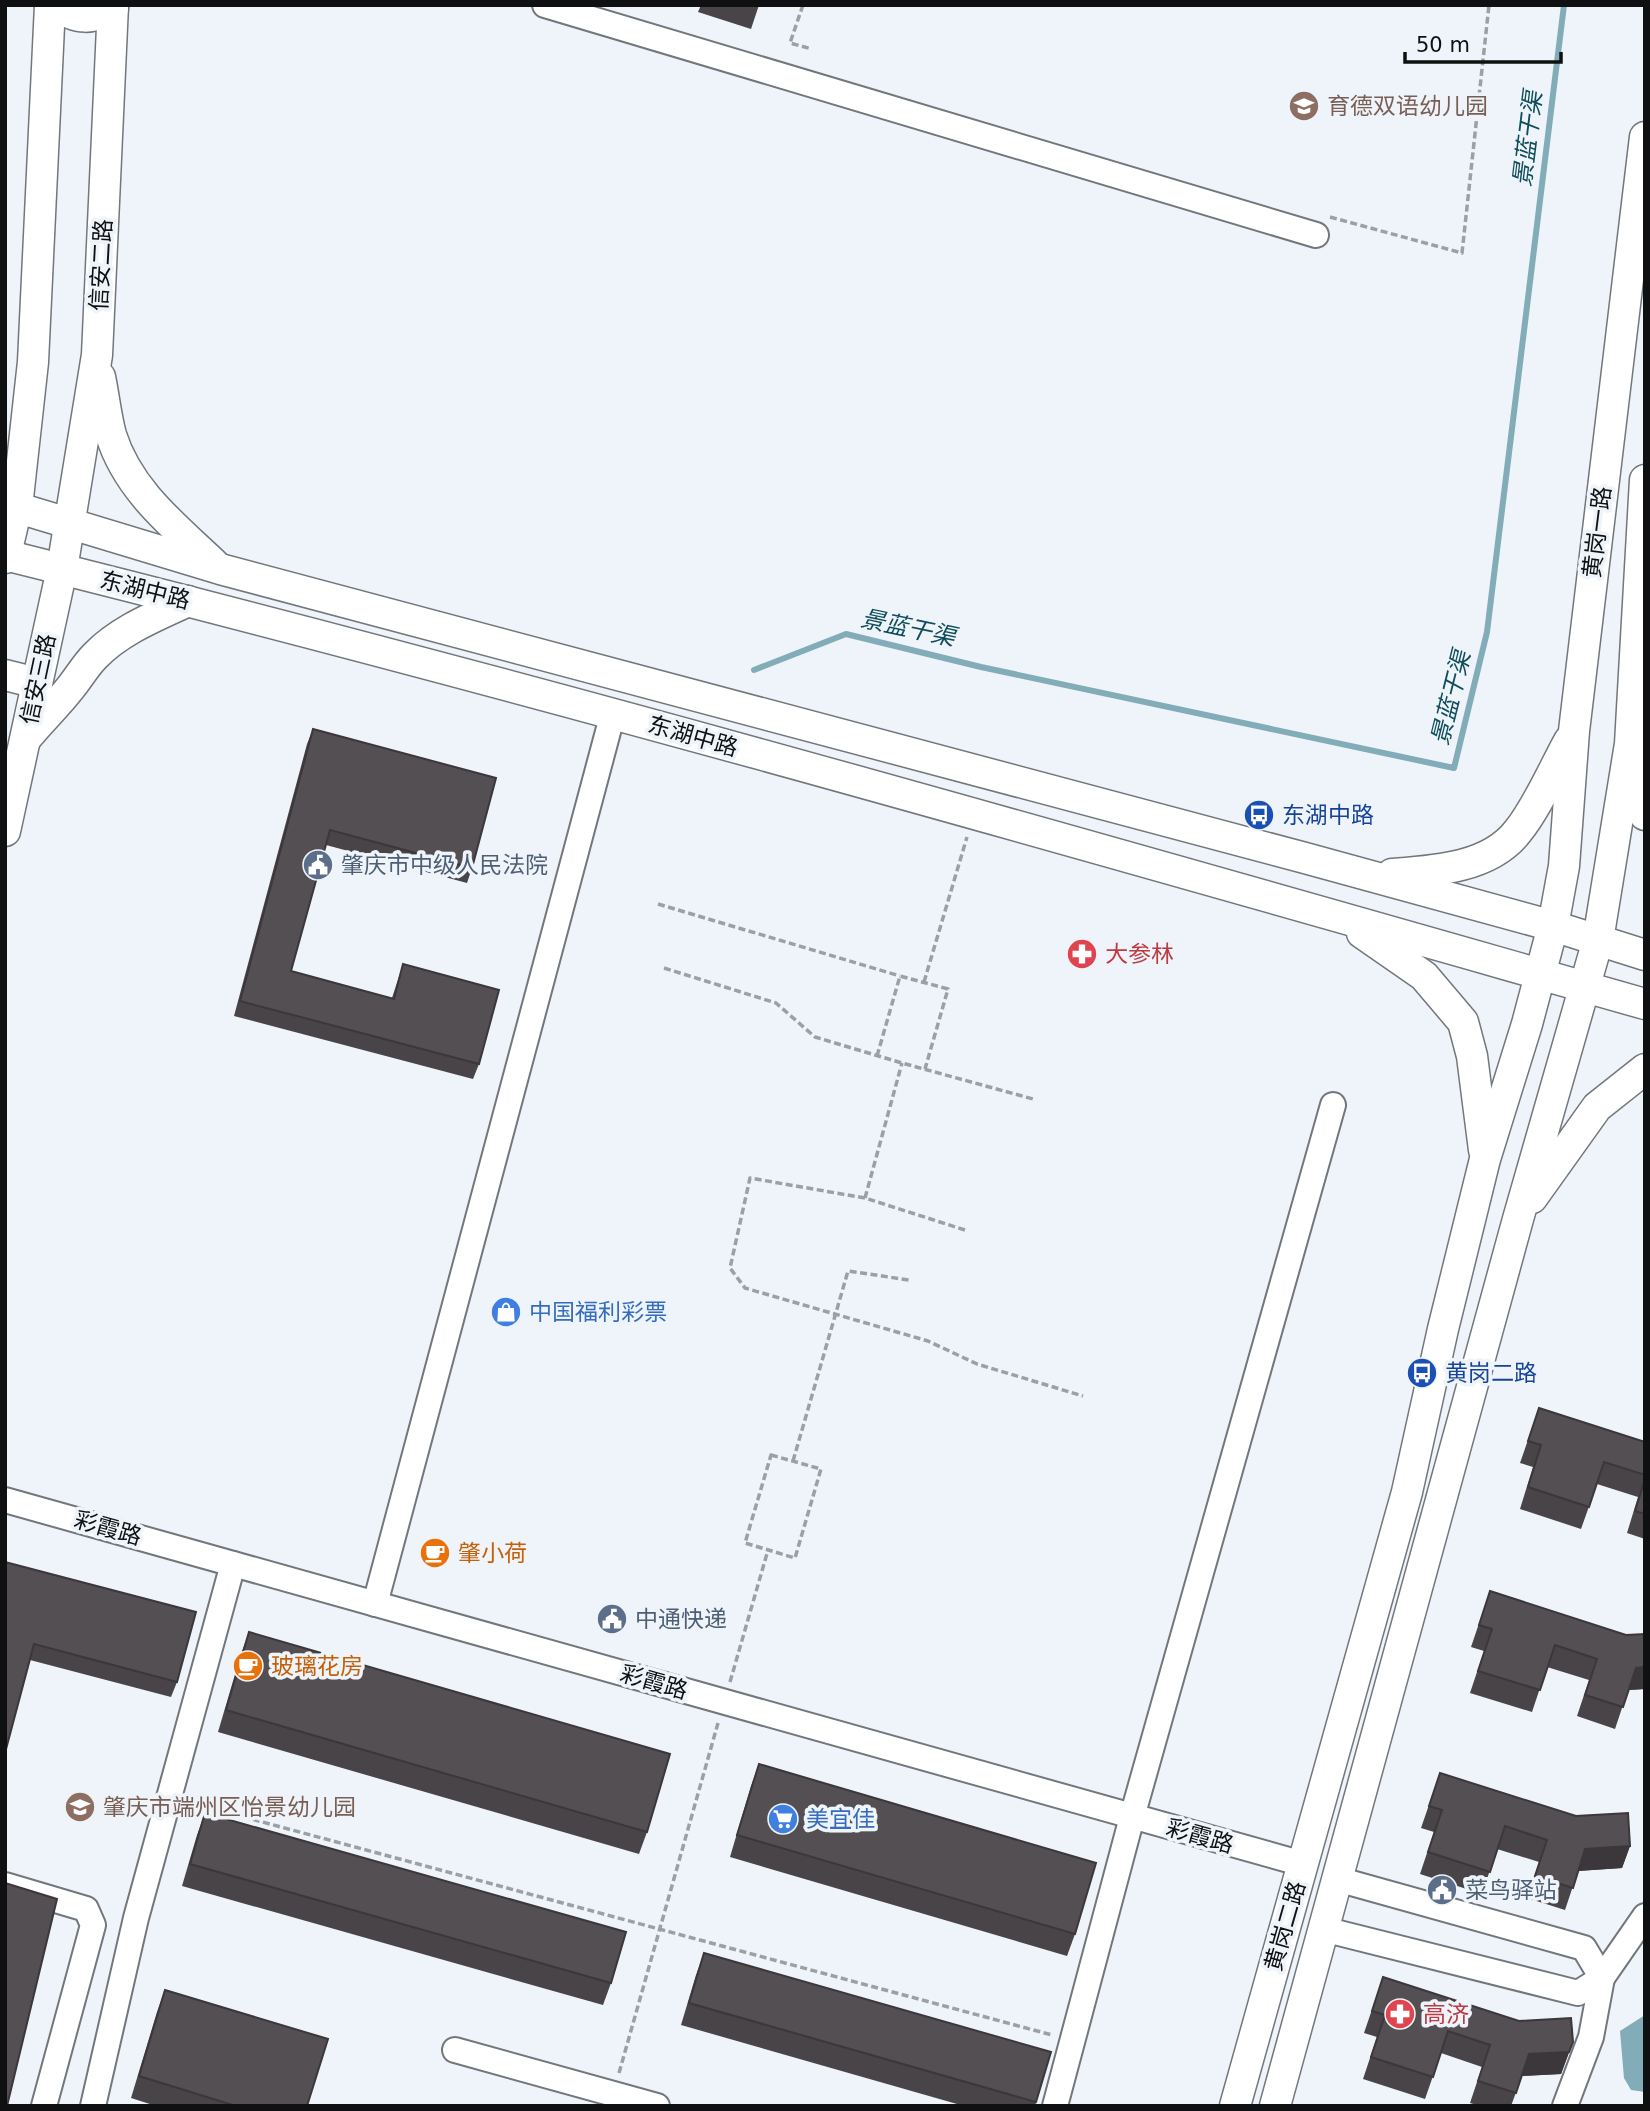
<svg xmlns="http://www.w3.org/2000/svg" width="1650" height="2111" font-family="'DejaVu Sans','Noto Sans SC',sans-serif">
<rect width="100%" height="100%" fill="#eef4f9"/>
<!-- water -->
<polygon fill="#81acb8" points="1645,2015 1645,2092 1631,2090 1624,2078 1620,2031"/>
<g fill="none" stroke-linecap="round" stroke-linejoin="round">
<!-- stream -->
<polyline stroke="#81acb8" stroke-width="6" points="754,670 846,634 981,667 1454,768 1487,632 1564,5"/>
<!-- minor casing -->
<g stroke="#72777c" stroke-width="28">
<g id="minor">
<polyline points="545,5 1316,235"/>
<polyline points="5,1500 1303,1864"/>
<polyline points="375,1604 613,713"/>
<polyline points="1337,1879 1584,1948 1602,1978 1591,2037 1565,2106"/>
<polyline points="5,1885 86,1909 93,1925 44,2106"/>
<polyline points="1323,1929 1578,1993 1602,1978 1645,1916"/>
<polyline points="455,2050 657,2106"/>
<polyline points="93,2106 136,1918 233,1564"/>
<polyline points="1055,2106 1132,1817 1333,1105"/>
</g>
</g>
<!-- major casing -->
<g stroke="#72777c" stroke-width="33">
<g id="major">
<path d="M58,5c18,16 35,14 55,3"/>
<path d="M100,377c4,19 6,40 11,58 17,55 63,91 103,129"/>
<polyline points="5,504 220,569 1305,858 1553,926 1645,955"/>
<path d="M5,555c550,137 1095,294 1640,449"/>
<polyline points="5,558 17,507 33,362 50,5"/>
<polyline points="5,675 37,683"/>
<path d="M28,736c14,-17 30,-32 43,-49 8,-10 15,-22 24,-31 25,-26 61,-40 93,-55"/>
<polyline points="1633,760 1645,815"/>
<polyline points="5,831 62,569 97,355 113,5"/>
<path d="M1392,874c42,-3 98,-6 126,-43 19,-23 36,-63 51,-90"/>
<polyline points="1362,933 1424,976 1463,1022 1472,1056 1484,1150"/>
<polyline points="1532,1198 1597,1107 1645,1069"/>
<polyline points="1235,2106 1407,1492 1443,1329 1485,1159 1527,1024 1553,926 1564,866 1574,731 1645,137"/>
<polyline points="1275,2106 1518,1219 1598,940 1630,744 1645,480"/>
</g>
</g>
<!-- path -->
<g stroke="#9ba0a3" stroke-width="3.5" stroke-dasharray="7 3.5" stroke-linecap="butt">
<polyline points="803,5 790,43 812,49"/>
<polyline points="1330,217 1462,253 1489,5"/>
<polyline points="658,904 900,976"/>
<polyline points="664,968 776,1003 815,1037 902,1063 1033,1099"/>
<polyline points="924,982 967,837"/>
<polyline points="877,1056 900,976 948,989 925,1069"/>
<polyline points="865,1198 902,1063"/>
<polyline points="965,1230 865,1198 750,1178 730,1268 745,1288 928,1341 977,1364 1083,1396"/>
<polygon points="771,1455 821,1469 795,1558 745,1543"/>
<polyline points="793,1461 848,1271 909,1280"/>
<polyline points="730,1682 768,1550"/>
<polyline points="192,1803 1052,2035"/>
<polyline points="619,2073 718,1723"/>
</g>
<!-- minor -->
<use href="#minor" stroke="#fff" stroke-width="24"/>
<!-- major -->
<use href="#major" stroke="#fff" stroke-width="30"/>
</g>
<!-- wall -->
<g fill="#484447">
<polygon points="701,5 759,5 751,29 698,12"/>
<polygon points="313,729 472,868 467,883 326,845 291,971 392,998 403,964 479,1064 473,1079 234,1016 307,744"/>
<polygon points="1539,1408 1645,1442 1645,1539 1627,1533 1638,1497 1597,1484 1581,1529 1520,1509 1533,1467 1520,1463"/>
<polygon points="5,1562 177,1682 171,1697 30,1660"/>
<polygon points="1490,1591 1626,1635 1645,1634 1645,1689 1628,1690 1615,1729 1577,1716 1589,1680 1547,1667 1532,1712 1470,1693 1484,1651 1471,1647"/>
<polygon points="249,1632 647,1832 639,1854 218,1732 241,1654"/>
<polygon points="759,1764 1075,1934 1067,1956 730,1857 751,1786"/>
<polygon points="1440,1773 1630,1846 1622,1868 1578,1871 1565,1910 1527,1898 1539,1862 1497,1849 1482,1894 1420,1874 1434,1832 1421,1828"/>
<polygon points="205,1813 611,1983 603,2005 182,1886 197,1835"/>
<polygon points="704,1953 1051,2052 1035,2106 964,2106 681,2025 696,1975"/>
<polygon points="1383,1977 1573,2042 1561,2074 1522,2076 1511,2106 1480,2106 1470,2103 1482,2067 1441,2053 1425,2099 1363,2079 1377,2037 1364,2033"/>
<polygon points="165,1990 307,2106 156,2106 131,2098 157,2012"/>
</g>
<!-- shaded-wall -->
<g fill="#3b373a">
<polygon points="1645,1667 1645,1689 1628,1690 1636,1668"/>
<polygon points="1630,1846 1622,1868 1577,1871 1585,1849"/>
<polygon points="1569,2052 1561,2074 1521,2076 1529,2054"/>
</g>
<!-- building -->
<g fill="#544f53" stroke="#3b373a" stroke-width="2">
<polygon points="313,729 496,778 472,868 330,830 291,971 394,999 403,964 499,990 479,1064 240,1001"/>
<polygon points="1539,1408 1645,1442 1645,1475 1604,1462 1589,1507 1528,1487 1541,1445 1528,1441"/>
<polygon points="1645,1479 1645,1514 1635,1511"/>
<polygon points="5,1562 196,1612 177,1682 34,1644 5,1753"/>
<polygon points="1490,1591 1626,1635 1645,1634 1645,1667 1636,1668 1623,1707 1585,1695 1597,1659 1555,1645 1540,1690 1478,1671 1492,1629 1479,1625"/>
<polygon points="249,1632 670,1754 647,1832 226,1710"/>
<polygon points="759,1764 1096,1863 1075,1934 737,1835"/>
<polygon points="1440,1773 1576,1816 1628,1813 1630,1846 1585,1849 1573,1888 1535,1876 1547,1840 1505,1826 1490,1872 1428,1852 1442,1810 1429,1806"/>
<polygon points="205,1813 626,1932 611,1983 190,1864"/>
<polygon points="5,1883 57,1899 7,2106 5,2106"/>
<polygon points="704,1953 1051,2052 1036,2102 689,2003"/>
<polygon points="1383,1977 1519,2021 1571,2018 1573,2042 1569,2052 1529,2054 1516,2093 1478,2081 1490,2045 1448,2031 1433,2077 1371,2057 1385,2015 1372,2011"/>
<polygon points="165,1990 328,2039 307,2106 236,2106 139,2076"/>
</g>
<!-- icons -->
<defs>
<g id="school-disc" transform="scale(1.575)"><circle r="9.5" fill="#8d6e63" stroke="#eef4f9"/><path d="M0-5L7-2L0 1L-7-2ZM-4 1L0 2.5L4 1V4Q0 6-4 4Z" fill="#fff"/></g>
<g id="bus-disc" transform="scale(1.575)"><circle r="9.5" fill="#1a4fb4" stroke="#eef4f9"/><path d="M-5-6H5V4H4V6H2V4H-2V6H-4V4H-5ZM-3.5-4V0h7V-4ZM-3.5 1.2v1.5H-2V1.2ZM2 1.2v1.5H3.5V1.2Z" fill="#fff"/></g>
<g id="civic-disc" transform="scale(1.575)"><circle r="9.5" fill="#5c6f8a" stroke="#eef4f9"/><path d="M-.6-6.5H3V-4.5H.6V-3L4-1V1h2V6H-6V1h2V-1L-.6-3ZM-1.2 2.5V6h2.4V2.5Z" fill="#fff"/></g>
<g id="pharmacy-disc" transform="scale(1.575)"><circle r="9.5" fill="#e0444e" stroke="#eef4f9"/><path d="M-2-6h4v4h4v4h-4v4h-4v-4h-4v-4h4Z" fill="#fff"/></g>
<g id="shop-disc" transform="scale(1.575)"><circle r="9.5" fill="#3f7fe0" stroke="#eef4f9"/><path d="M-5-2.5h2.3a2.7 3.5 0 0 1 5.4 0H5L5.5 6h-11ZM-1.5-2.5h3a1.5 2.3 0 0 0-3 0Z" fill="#fff"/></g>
<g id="cafe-disc" transform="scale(1.575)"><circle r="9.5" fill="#e8710a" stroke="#eef4f9"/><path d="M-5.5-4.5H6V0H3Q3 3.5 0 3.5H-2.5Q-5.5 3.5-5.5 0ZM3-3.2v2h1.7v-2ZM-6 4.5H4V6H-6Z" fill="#fff"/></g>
<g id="supermarket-disc" transform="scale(1.575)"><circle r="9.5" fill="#3f7fe0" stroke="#eef4f9"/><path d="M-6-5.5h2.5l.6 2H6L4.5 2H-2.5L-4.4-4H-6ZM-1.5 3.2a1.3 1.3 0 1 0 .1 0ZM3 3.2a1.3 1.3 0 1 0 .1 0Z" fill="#fff"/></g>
</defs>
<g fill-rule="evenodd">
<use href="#school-disc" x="1304" y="106"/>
<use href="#bus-disc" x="1259" y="815"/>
<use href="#civic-disc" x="318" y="865"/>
<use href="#pharmacy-disc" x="1082" y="954"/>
<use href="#shop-disc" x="506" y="1312"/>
<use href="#bus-disc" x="1422" y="1373"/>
<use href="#cafe-disc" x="435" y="1553"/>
<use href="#civic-disc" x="612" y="1619"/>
<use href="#cafe-disc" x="248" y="1666"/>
<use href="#school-disc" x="80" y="1807"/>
<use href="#supermarket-disc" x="783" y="1819"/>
<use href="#civic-disc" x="1442" y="1890"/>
<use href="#pharmacy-disc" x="1400" y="2014"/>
</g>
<g text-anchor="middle" stroke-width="7" stroke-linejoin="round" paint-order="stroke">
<!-- education labels -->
<g font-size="23" fill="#785e54" stroke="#eef4f9" text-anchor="start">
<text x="1327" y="114">育德双语幼儿园</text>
<text x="103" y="1815">肇庆市端州区怡景幼儿园</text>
</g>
<!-- street labels -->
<g font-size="23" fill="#0e1011" stroke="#eef4f9">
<text transform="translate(101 265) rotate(-87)" y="8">信安二路</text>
<text transform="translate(1597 532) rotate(-83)" y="8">黄岗一路</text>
<text transform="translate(145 590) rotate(14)" y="8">东湖中路</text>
<text transform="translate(38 679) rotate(-78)" y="8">信安三路</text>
<text transform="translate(693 736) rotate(16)" y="8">东湖中路</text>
<text transform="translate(108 1528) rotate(16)" y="8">彩霞路</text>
<text transform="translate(654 1682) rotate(16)" y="8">彩霞路</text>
<text transform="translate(1200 1836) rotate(16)" y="8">彩霞路</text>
<text transform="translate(1285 1926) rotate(-74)" y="8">黄岗二路</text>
</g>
<!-- transit labels -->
<g font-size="23" fill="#164399" stroke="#eef4f9" text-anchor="start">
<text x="1282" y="823">东湖中路</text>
<text x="1445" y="1381">黄岗二路</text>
</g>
<!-- service labels -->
<g font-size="23" fill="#4e5e75" stroke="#eef4f9" text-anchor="start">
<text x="341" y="873">肇庆市中级人民法院</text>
<text x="635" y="1627">中通快递</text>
<text x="1465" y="1898">菜鸟驿站</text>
</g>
<!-- health labels -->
<g font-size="23" fill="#be3a42" stroke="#eef4f9" text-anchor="start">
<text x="1105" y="962">大参林</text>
<text x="1423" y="2022">高济</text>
</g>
<!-- shop labels -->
<g font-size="23" fill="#366cbe" stroke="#eef4f9" text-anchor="start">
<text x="529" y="1320">中国福利彩票</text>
<text x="806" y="1827">美宜佳</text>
</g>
<!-- food labels -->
<g font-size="23" fill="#c56008" stroke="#eef4f9" text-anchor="start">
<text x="458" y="1561">肇小荷</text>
<text x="271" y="1674">玻璃花房</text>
</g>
<!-- water labels -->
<g font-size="24" font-style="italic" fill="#104e5b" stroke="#eef4f9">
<text transform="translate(1528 139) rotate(-83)" y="8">景蓝干渠</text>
<text transform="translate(908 628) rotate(12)" y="8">景蓝干渠</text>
<text transform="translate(1451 698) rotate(-76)" y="8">景蓝干渠</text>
</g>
</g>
<!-- border -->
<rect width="1650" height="2111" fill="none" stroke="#0e1011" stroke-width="14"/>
<!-- scale -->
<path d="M1405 52v10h156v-10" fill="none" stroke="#0e1011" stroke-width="3.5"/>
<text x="1416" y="52" font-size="21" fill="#0e1011" stroke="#eef4f9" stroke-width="5" paint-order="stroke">50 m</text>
</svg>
